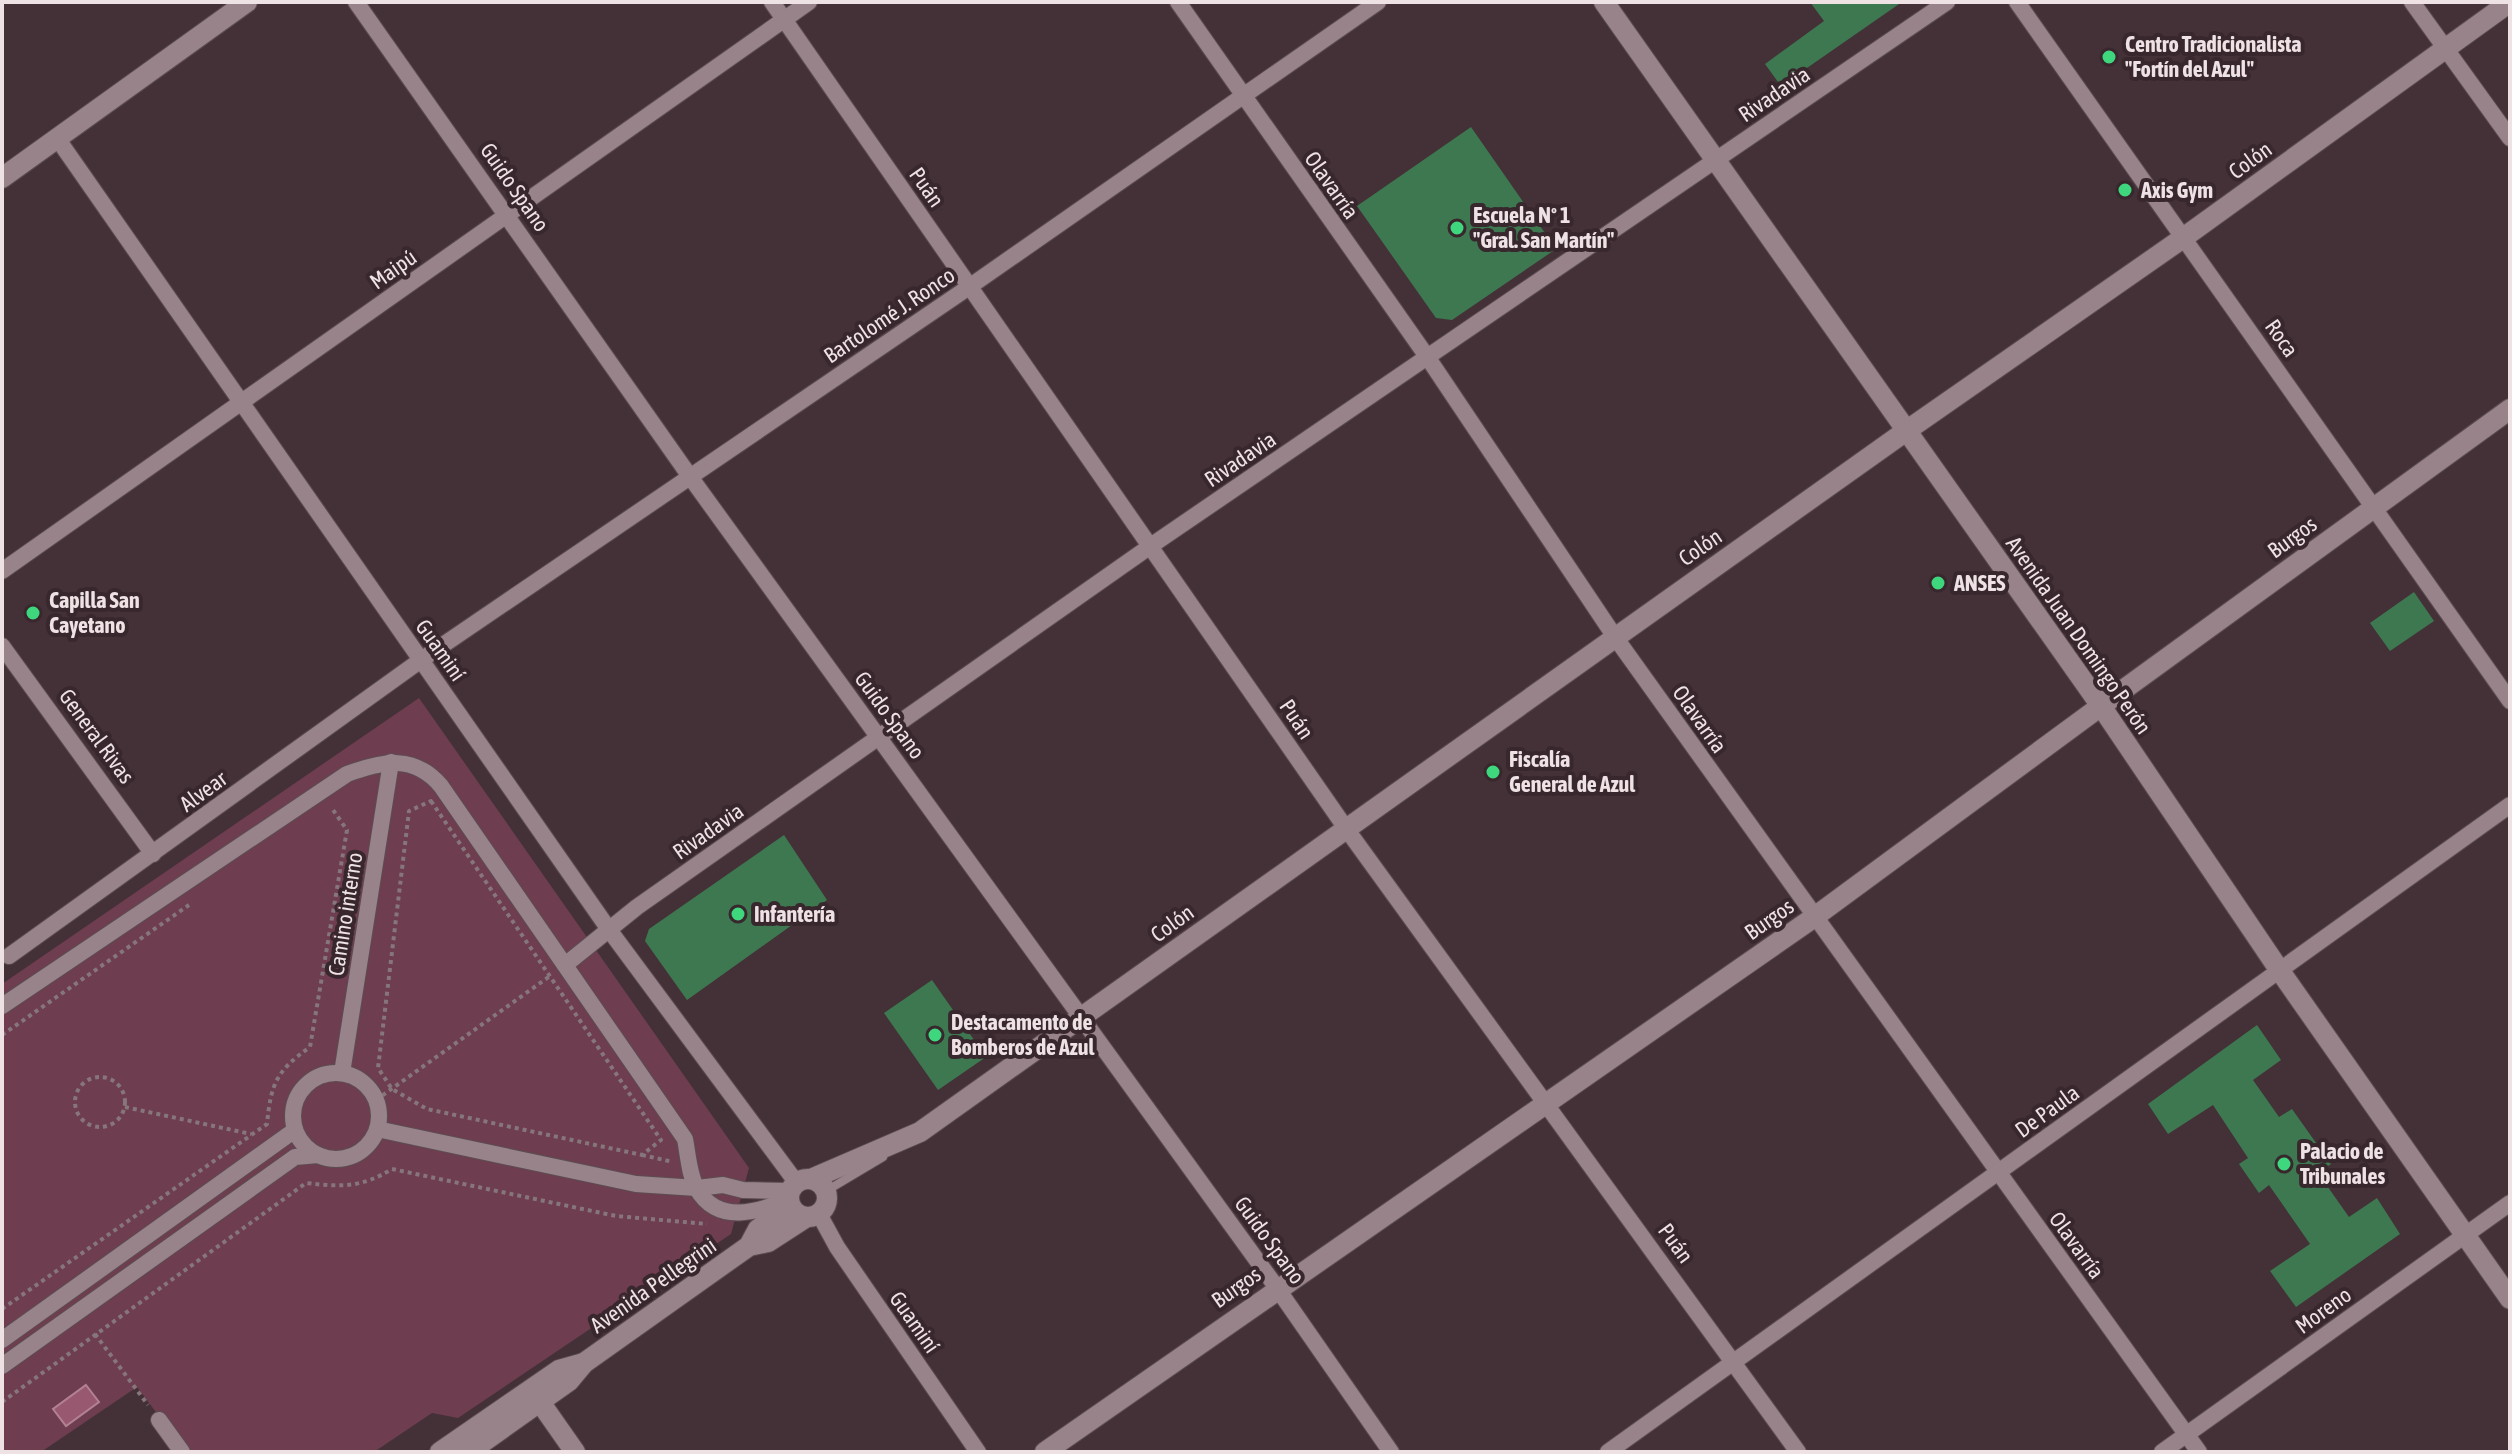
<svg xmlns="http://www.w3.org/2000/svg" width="2512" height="1454" font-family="'Asap Condensed',sans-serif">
<rect width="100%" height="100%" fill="#433137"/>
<!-- green -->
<polygon fill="#6e3d4f" points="419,698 749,1168 731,1234 458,1418 432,1413 374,1452 186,1452 137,1387 41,1452 2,1452 2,984"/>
<!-- water -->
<polygon fill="#985970" stroke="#b28293" stroke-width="2" points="86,1385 99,1402 66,1426 53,1409"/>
<!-- building -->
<g fill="#3d7851">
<polygon points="1810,2 1902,2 1781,86 1765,64 1824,21"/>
<polygon points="1471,127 1556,249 1452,320 1436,318 1357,206"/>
<polygon points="2414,592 2434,621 2390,651 2370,623"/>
<polygon points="784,835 827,900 687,1000 645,941 649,929"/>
<polygon points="932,980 986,1057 938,1090 884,1013"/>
<polygon points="2257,1025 2281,1060 2253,1080 2279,1117 2292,1109 2331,1164 2318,1173 2349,1217 2377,1198 2400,1234 2296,1307 2270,1271 2310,1244 2269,1185 2259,1193 2239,1164 2248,1158 2213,1105 2168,1134 2148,1104"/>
</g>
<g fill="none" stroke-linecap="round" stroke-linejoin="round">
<!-- service casing -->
<g stroke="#5c4d52" stroke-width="10">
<polyline id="service" points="826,1191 883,1157"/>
</g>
<!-- minor casing -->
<g stroke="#5c4d52" stroke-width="18">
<g id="minor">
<polyline points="356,2 691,478 1277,1288 1391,1452"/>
<polyline points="772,2 1345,827 1798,1452"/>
<polyline points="1178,2 1428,358 1615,637 2199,1452"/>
<polyline points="2017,2 2510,701"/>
<polyline points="2412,2 2510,138"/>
<polyline points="57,138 610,931 796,1182"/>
<polyline points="2,571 809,2"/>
<polyline points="2,646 153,854"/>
<polyline points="9,956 421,660 969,287 1378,2"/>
<polyline points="565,965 637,907 1152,545 1947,2"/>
<path d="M2,1006l345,-232c36,-13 67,-20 94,12l244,353c3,15 4,36 12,50 21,36 61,23 91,11"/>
<polyline points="342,1073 391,762"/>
<circle cx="336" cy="1116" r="43"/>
<polyline points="377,1129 636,1184 697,1188 723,1185 743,1190 789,1191"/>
<polyline points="819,1214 837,1247 978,1452"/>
<polyline points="2,1340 295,1130"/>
<polyline points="2,1366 295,1157 318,1155"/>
<polyline points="159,1420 182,1452"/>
<polyline points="1608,1452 2510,805"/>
<polyline points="2162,1452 2510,1203"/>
</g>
</g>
<!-- tertiary casing -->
<g stroke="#5c4d52" stroke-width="22">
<g id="tertiary">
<polyline points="1906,431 2183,238 2510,2"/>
<polyline points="2101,706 2510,409"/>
</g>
</g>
<!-- secondary casing -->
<g stroke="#5c4d52" stroke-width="22">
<g id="secondary">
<polyline points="1604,2 2101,706 2280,971 2510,1299"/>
<polyline points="2,178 247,2"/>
<circle cx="808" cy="1198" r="19"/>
<polyline points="811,1179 920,1132 1906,431"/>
<polyline points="749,1246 758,1229 790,1206"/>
<polyline points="540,1402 575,1452"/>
<polyline points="440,1452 559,1370 584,1363"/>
<polyline points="469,1452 569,1381 584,1363 749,1246 768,1242 805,1218"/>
<polyline points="1045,1452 1813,918 2101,706"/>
</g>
</g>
<!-- path -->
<g stroke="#86767b" stroke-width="4" stroke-dasharray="4 4" stroke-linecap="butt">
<polygon points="431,801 661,1140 642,1155 427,1109 392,1089 378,1068 409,811"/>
<polyline points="2,1035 189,905"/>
<circle cx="100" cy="1102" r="25"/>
<polyline points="376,1100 550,976"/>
<polyline points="125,1107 251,1134"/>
<polyline points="642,1155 673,1162"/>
<path d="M2,1309l265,-185c4,-40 9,-53 43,-77l37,-217 -16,-23"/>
<polyline points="95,1334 148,1405"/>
<path d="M2,1402l304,-219c35,4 55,5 86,-14l224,47 91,8"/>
</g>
<!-- service -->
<use href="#service" stroke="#98838a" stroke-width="8"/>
<!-- minor -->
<use href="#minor" stroke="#98838a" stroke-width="16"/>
<!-- tertiary -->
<use href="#tertiary" stroke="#98838a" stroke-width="20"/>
<!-- secondary -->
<use href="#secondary" stroke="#98838a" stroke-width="20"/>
</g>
<!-- markers -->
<g fill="#3ed77d" stroke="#38272d" stroke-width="3">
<circle cx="2109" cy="57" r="8"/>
<circle cx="2125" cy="190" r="8"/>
<circle cx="1457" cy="228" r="8"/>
<circle cx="1938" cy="583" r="8"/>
<circle cx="33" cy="613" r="8"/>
<circle cx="1493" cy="772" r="8"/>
<circle cx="738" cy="914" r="8"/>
<circle cx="935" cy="1035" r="8"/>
<circle cx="2284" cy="1164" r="8"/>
</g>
<g text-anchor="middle" stroke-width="8" stroke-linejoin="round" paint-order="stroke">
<!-- poi labels -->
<g font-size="22" font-weight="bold" fill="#eee2e5" stroke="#38272d" text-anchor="start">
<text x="2125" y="52">Centro Tradicionalista<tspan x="2125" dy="25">"Fortín del Azul"</tspan></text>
<text x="2141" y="198">Axis Gym</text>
<text x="1473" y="223">Escuela Nº 1<tspan x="1473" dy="25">"Gral. San Martín"</tspan></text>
<text x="1954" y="591">ANSES</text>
<text x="49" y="608">Capilla San<tspan x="49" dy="25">Cayetano</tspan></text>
<text x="1509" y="767">Fiscalía<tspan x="1509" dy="25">General de Azul</tspan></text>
<text x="754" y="922">Infantería</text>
<text x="951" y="1030">Destacamento de<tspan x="951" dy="25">Bomberos de Azul</tspan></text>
<text x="2300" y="1159">Palacio de<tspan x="2300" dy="25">Tribunales</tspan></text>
</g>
<!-- street labels -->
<g font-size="22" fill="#eee2e5" stroke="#38272d">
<text transform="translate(1774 94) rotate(-34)" y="8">Rivadavia</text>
<text transform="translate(2250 160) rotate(-36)" y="8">Colón</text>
<text transform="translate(1332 185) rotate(55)" y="8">Olavarría</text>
<text transform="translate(515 187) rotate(55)" y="8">Guido Spano</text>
<text transform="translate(927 187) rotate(55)" y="8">Puán</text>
<text transform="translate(393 269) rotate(-35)" y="8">Maipú</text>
<text transform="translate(889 315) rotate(-34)" y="8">Bartolomé J. Ronco</text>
<text transform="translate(2282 338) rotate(55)" y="8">Roca</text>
<text transform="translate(1240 459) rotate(-34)" y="8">Rivadavia</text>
<text transform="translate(2292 537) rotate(-36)" y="8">Burgos</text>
<text transform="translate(1700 547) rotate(-35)" y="8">Colón</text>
<text transform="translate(2079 635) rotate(55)" y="8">Avenida Juan Domingo Perón</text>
<text transform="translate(441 650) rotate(55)" y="8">Guaminí</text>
<text transform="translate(890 715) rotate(54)" y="8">Guido Spano</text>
<text transform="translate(1297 719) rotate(56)" y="8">Puán</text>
<text transform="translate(1700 719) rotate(55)" y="8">Olavarría</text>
<text transform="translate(97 736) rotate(54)" y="8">General Rivas</text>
<text transform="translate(203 791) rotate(-36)" y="8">Alvear</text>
<text transform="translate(708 831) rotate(-35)" y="8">Rivadavia</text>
<text transform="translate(345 914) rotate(-81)" y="8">Camino interno</text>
<text transform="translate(1769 919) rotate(-35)" y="8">Burgos</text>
<text transform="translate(1172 923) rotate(-36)" y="8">Colón</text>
<text transform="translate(2047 1111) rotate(-36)" y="8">De Paula</text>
<text transform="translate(1270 1240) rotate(54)" y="8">Guido Spano</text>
<text transform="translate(1676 1243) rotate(54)" y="8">Puán</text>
<text transform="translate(2077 1245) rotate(54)" y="8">Olavarría</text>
<text transform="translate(653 1285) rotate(-35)" y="8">Avenida Pellegrini</text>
<text transform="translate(1236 1287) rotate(-35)" y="8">Burgos</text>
<text transform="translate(2323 1310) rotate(-36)" y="8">Moreno</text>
<text transform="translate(915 1322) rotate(55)" y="8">Guaminí</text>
</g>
</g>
<!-- border -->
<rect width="2512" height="1454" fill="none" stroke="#eee2e5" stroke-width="8"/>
</svg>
